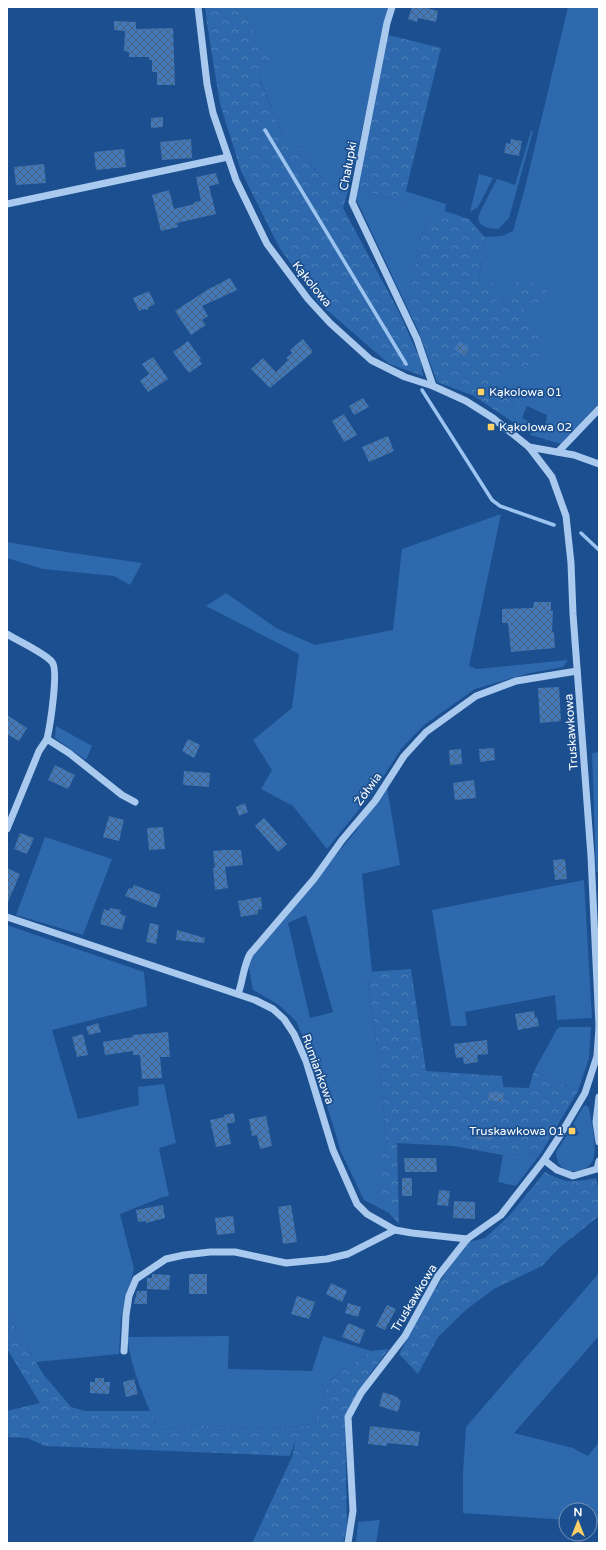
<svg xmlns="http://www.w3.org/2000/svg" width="606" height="1550" font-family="'Varela Round',sans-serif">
<defs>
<pattern id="forest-crowns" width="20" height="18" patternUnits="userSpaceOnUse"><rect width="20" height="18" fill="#2e69ad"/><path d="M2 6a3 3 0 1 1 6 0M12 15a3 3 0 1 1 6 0" fill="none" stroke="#4d80b9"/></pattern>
<pattern id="building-cross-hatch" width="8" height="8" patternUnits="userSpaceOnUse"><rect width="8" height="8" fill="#4478b7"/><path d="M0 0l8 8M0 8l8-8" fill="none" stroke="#486282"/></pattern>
</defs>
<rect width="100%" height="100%" fill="#1b4f8f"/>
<!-- green -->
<g fill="#2e69ad" fill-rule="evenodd">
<polygon points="250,7 389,7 350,184 329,186 316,171 302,148 284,138 259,77 246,20"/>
<path d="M568,7h31v396l-38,41 -31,-9 6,-9 8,5 3,-16 -20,-9 -5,12 6,3 -6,8 -15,-11 7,-15 -16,-12c11,-29 21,-58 27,-89l-16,-5 -12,5 -18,-22 6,-43 17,-1 11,-5 12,-43z"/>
<polygon points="531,131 533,131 509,218 498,229 487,228 480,224 478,218 481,210 497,179 515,185"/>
<polygon points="479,174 493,178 478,207 470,212"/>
<polygon points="358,189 403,202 405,191 446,204 445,211 469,219 429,219 419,240 413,280 404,301 356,199"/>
<polygon points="501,514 469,666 477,669 568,660 563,667 530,673 475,689 424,725 401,749 374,791 327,849 293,806 261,789 272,770 253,740 292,708 299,654 206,606 226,593 276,628 315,645 393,630 402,549"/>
<polygon points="7,542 66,552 142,563 130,585 114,576 43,569 7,558"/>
<polygon points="56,726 92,746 86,760 55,738"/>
<polygon points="599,752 599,871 596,872 592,753"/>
<path d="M387,787l13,78 -38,9 10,98 -5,1 13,96 7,80 -9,1 11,63 -25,-13 -23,-48 -28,-92 -17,-39 -17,-16 -26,-15 -5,-26 7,-13 100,-119zM306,915l27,97 -23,6 -22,-95z"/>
<polygon points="45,837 112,859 83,935 16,915"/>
<polygon points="584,880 592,1018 557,1020 555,995 465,1012 467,1026 451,1026 432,910"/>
<polygon points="7,925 144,972 147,1006 52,1030 78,1119 139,1105 138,1087 164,1084 176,1143 159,1148 169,1196 163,1197 120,1214 134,1269 121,1318 119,1354 36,1362 7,1313"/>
<polygon points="560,1027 591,1027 589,1058 578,1091 534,1071 557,1029"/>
<path d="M586,1105l3,3c2,14 9,39 4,52 -5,12 -24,15 -32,6 -4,-3 -4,-9 -5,-14l13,-20 7,5 3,-5 -5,-3 1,-3 -2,-2 10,-17z"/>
<polygon points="541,1153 516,1186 498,1182 503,1155"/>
<polygon points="599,1273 599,1336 514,1433 573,1448 588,1456 599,1442 599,1523 590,1522 590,1510 566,1510 566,1520 463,1513 463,1473 466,1427"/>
<path d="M229,1336l-1,33 84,2 11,-35 48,15 -38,27 -14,28 -4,19 -64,4 -50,-4 -42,5c-14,-29 -28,-61 -32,-93z"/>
<polygon points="380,1520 376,1543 356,1543 358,1522"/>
</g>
<!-- forest -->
<g fill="url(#forest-crowns)">
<polygon points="205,7 250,7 246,20 264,46 270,64 259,78 284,138 302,148 316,171 329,186 350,184 343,208 398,310 421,361 423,376 389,364 319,303 279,247 241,171 220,104 207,24"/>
<polygon points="388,35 441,48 403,202 358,189"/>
<polygon points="429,219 469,219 478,230 485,237 479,280 492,281 497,302 509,297 520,274 547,291 542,302 525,303 521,322 540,325 539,363 507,369 498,391 514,403 507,418 474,396 437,382 418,330 404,301 413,280 419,240"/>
<polygon points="411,969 426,1071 502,1076 503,1087 529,1088 534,1071 578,1091 541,1153 503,1155 454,1146 397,1143 399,1224 389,1213 382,1193 378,1150 387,1149 380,1069 367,972"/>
<path d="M545,1172c21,12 28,10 51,6l3,16v22l-41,33 -16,17 -48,23 -27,20 -29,28 -20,37 -19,-20 33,-60 23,-35 14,-17 16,-4 23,-21z"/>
<polygon points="7,1313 43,1374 71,1407 85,1411 150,1411 159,1430 201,1425 251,1429 315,1425 319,1406 333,1378 371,1351 389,1349 370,1374 345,1418 347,1527 343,1543 252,1543 292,1457 296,1439 290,1456 45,1446 27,1438 7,1437 7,1411 40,1403 7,1349"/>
</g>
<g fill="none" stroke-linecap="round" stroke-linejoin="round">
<!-- stream -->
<g stroke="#9cc4f0" stroke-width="3.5">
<polyline points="265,130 406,364"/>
<polyline points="422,390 492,500 500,506 554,525"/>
<polyline points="581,533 599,550"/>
</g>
</g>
<!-- building -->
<g fill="url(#building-cross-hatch)">
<polygon points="412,7 422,7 438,11 436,22 418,18 417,22 408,19"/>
<polygon points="114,21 136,22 136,29 173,28 175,85 157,85 157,72 152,72 152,60 149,60 149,57 129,57 129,52 124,51 125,31 114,30"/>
<polygon points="163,117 163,127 151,128 151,118"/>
<polygon points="191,139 192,158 162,160 160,142"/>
<polygon points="511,139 522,141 519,156 504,153 506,143 510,144"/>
<polygon points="124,149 126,167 96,170 94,152"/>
<polygon points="44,164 46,183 16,185 14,167"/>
<polygon points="216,173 219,184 209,186 216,214 177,223 178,227 161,231 152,195 169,190 174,209 194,204 194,202 201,201 196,177"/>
<polygon points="230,278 237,290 202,306 208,316 202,320 206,325 191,335 175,311 207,290"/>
<polygon points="149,291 155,304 149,307 148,310 144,309 139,311 133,298"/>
<polygon points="303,339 313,352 270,388 251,369 263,358 276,372 288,360 286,358 292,353 290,350"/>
<polygon points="188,341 201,359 199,360 202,364 189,373 173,352"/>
<polygon points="460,341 469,349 464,356 454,349"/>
<polygon points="153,357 168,379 148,392 140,381 149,374 142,364"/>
<polygon points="363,398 369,407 354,415 349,406"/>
<polygon points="344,414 357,435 344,442 332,421"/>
<polygon points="388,436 394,451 369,462 362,447"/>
<polygon points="534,602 551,602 551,611 553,611 552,632 554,632 555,648 511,652 508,623 502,623 502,609 533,608"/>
<polygon points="559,687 561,721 540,723 538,688"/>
<polygon points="7,715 27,728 19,741 7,734"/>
<polygon points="188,739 200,745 194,758 182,751"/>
<polygon points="494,748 495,760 480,762 479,749"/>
<polygon points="461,749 462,764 450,765 449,750"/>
<polygon points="55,765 75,775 68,789 48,780"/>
<polygon points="184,771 210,773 209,787 183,785"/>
<polygon points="474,780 476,798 455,800 453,783"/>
<polygon points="245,803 248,812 239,816 236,807"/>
<polygon points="109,816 124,820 119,841 103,837"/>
<polygon points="264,818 287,844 278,852 255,826"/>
<polygon points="163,827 165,849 149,850 147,828"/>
<polygon points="20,833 34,838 27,854 14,849"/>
<polygon points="225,850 241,850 243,865 225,867 228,888 215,890 213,868 215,868 213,851"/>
<polygon points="565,859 567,879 555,880 553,860"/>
<polygon points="7,868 20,874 7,904"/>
<polygon points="134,885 161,895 156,908 125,896 129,888 132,889"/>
<polygon points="261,897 262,909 258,910 258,914 241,917 238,901"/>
<polygon points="110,908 121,910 120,914 126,916 122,930 100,924 104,909 109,911"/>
<polygon points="150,923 159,925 156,944 146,942"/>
<polygon points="177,930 205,938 204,943 176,940"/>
<polygon points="534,1011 535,1018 537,1017 539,1026 518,1030 515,1014"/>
<polygon points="98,1023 101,1032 89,1035 86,1027"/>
<polygon points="168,1032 170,1057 160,1057 162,1078 142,1079 140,1055 133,1055 133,1051 105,1055 103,1042 133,1037 132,1035"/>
<polygon points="83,1034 88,1055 77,1057 72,1037"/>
<polygon points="487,1040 488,1054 477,1055 478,1062 464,1064 463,1057 456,1058 454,1044"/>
<polygon points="489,1092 504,1093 503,1102 488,1100"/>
<polygon points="234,1113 235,1122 227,1124 231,1144 216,1147 210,1120 225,1117 224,1115"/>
<polygon points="266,1116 272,1146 260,1149 257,1135 252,1136 249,1119"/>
<polygon points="478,1127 494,1129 492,1140 476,1138"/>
<polygon points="404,1158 436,1158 437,1172 405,1172"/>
<rect x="402" y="1178" width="10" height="18"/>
<polygon points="439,1190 450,1191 448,1206 437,1205"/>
<polygon points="454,1201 475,1202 475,1219 453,1218"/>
<polygon points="163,1205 165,1218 146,1223 146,1221 138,1222 136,1210"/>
<polygon points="291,1205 297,1242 283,1244 278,1207"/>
<polygon points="233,1216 235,1233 217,1235 215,1218"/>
<polygon points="152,1274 170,1275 169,1290 147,1289 147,1278 152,1278"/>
<rect x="189" y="1274" width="18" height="20"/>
<polygon points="331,1283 347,1291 342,1302 326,1294"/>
<polygon points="137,1291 147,1291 147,1304 134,1304"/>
<polygon points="297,1296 315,1302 309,1319 291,1314"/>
<polygon points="348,1303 361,1307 358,1317 345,1313"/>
<polygon points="387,1305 396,1309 385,1330 376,1326"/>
<polygon points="348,1323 365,1330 359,1344 342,1337"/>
<polygon points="95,1378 104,1378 104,1382 110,1382 109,1394 90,1393 90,1382 95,1382"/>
<polygon points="134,1379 138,1394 126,1397 123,1382"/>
<polygon points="383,1392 398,1397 398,1399 401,1400 398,1412 379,1406"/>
<polygon points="370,1426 420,1432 418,1446 387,1443 387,1446 368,1444"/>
</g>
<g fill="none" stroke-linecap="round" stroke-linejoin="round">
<!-- minor -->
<g stroke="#a9c9ee" stroke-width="7">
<polyline points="198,7 207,84 213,113 236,180 267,244 308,299 330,323 371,360 405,377 433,386 466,401 493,418 529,447 574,455 599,464"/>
<polyline points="392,7 387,23 352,202 417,339 433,386"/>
<polyline points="7,204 228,157"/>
<polyline points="529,447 552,477 566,516 571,563 573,614 591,856 599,1026"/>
<polyline points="558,452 599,409"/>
<path d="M7,634c11,7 38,19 45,28 7,8 -2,64 -5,77"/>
<polyline points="7,829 39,751 47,739 69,753 122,795 135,802"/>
<polyline points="7,917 255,1000 273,1009 284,1019 294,1034 306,1061 333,1150 357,1204 367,1214 395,1230 412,1233 467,1239"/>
<path d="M238,994c5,-13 5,-27 12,-40l64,-75 28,-39 33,-39 29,-45 22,-24 50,-36 40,-15 61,-10"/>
<polyline points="599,1097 596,1122 599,1142"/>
<polyline points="544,1160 557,1170 573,1176 597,1169 599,1161"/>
<polyline points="124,1351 126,1315 129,1296 136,1279 166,1259 184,1255 210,1252 235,1252 286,1263 327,1259 348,1254 395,1230"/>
<polyline points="348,1543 353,1511 348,1417 361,1393 405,1336 438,1276 467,1239 501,1215 544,1160 559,1137 585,1093 597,1056 599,1027"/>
</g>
</g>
<!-- markers -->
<g fill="#ffd166" stroke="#1b4f8f" stroke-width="1.5">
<rect x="477" y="388" width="8" height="8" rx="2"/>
<rect x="487" y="423" width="8" height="8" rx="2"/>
<rect x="568" y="1127" width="8" height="8" rx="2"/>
</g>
<g text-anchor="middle" stroke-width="3.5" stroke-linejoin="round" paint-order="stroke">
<!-- street labels -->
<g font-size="12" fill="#fff" stroke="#1b4f8f">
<text transform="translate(348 166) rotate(-79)" y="4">Chałupki</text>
<text transform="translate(312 284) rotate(51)" y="4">Kąkolowa</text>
<text transform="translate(571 732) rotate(-94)" y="4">Truskawkowa</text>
<text transform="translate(368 789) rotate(-54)" y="4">Żółwia</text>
<text transform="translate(318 1069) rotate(70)" y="4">Rumiankowa</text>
<text transform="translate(414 1298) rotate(-59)" y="4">Truskawkowa</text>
</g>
<!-- poi labels -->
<g font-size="12" fill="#fff" stroke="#1b4f8f" text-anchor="start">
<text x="489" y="396">Kąkolowa 01</text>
<text x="499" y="431">Kąkolowa 02</text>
<text x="564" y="1135" text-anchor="end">Truskawkowa 01</text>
</g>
</g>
<!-- border -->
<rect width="606" height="1550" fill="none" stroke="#ffffff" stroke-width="16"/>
<!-- north arrow -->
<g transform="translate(578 1522)"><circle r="19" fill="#1b4f8f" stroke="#7695bc"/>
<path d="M0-3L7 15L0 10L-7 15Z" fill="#ffd166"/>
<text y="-6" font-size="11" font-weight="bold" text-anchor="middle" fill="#ffffff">N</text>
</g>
</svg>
